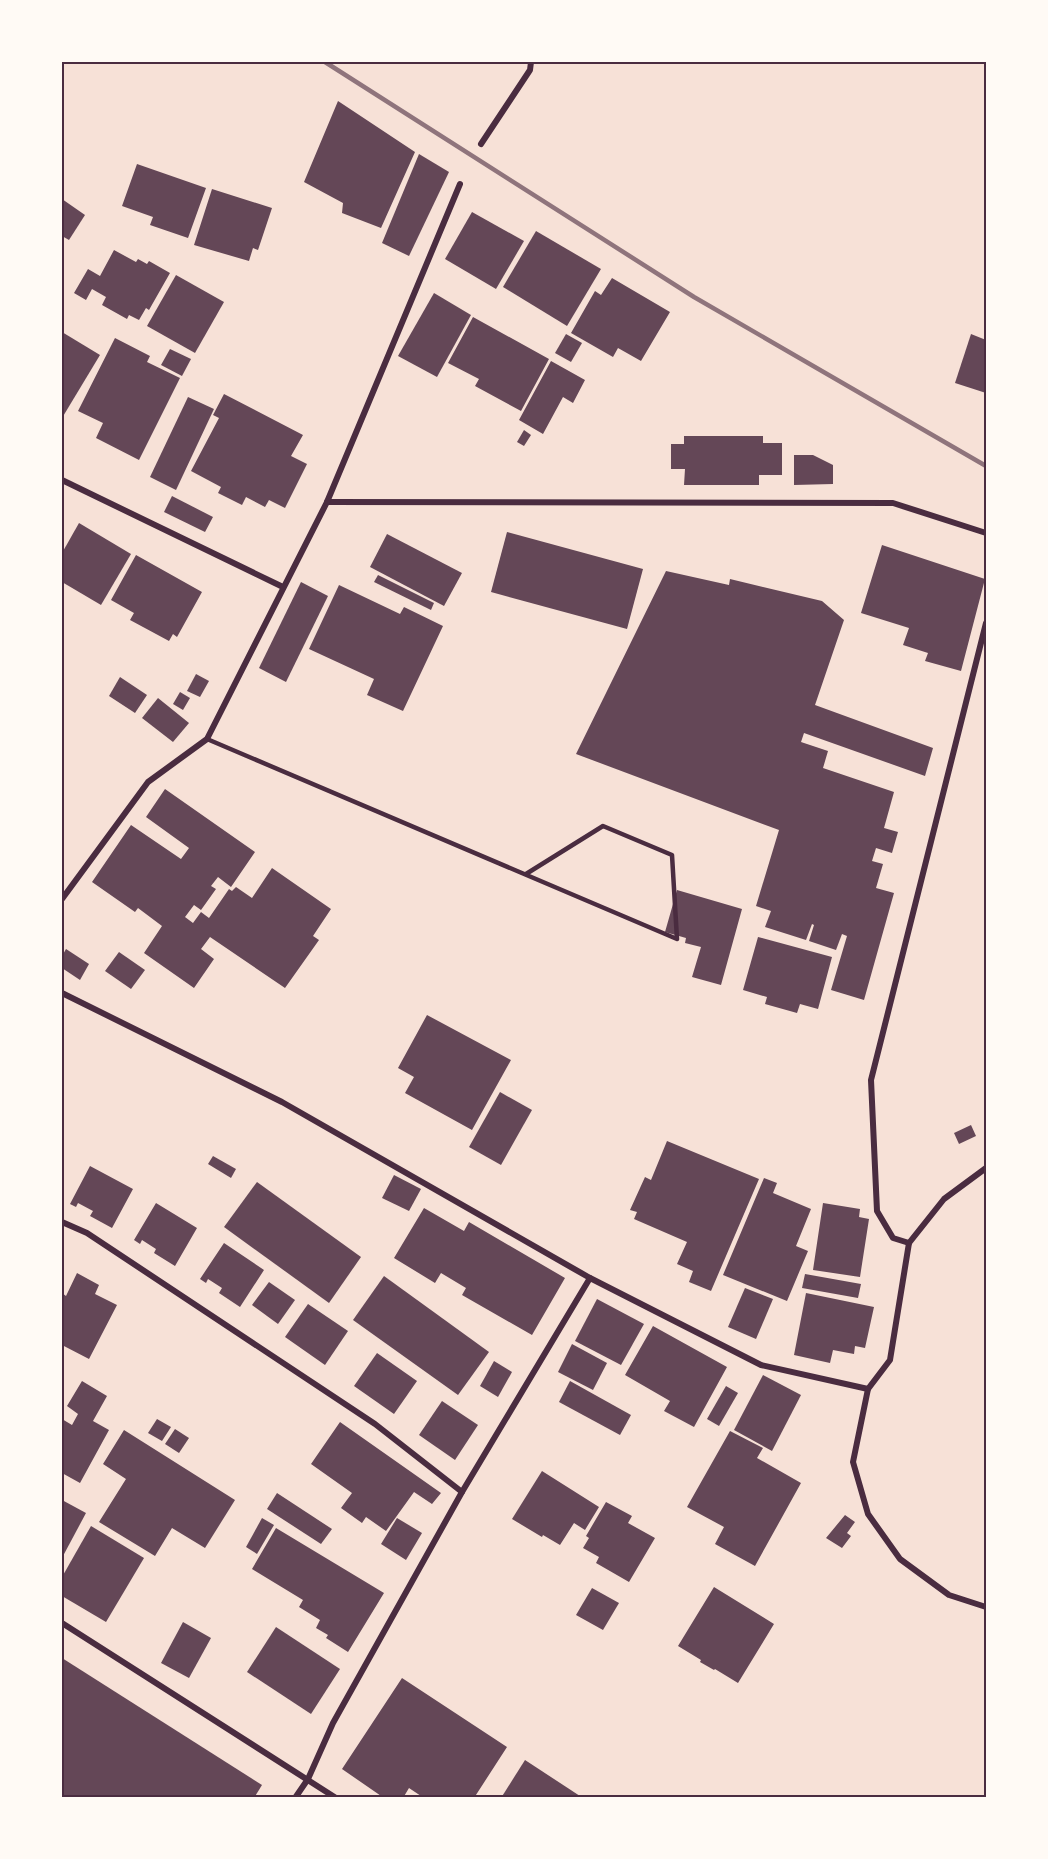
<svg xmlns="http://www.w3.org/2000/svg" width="1048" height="1859" font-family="Jost,sans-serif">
<rect width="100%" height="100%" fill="#f7e1d7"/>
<!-- building -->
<g fill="#644757">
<polygon points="338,101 415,152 381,228 342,213 343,203 304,182"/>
<polygon points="419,154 449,172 409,256 382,243"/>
<polygon points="137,164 206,188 188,238 150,225 153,217 122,206"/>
<polygon points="212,189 272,208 258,250 253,248 249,261 194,245"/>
<polygon points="62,199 85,215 69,240 62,236"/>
<polygon points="472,212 524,241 496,289 445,259"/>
<polygon points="536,231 601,269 567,326 503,287"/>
<polygon points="114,250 136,262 138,259 147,264 149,261 170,273 149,310 146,308 139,320 129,315 127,319 102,305 106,297 92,289 86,300 74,293 88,269 100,276"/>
<polygon points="176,275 224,302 195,353 147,326"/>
<polygon points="612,278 670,312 641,361 618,348 613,357 571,333 595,291 601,295"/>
<polygon points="434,293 471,315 437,377 398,356"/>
<polygon points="473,317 549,359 521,411 475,386 479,379 448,363"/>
<polygon points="62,332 100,355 62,418"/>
<polygon points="566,334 582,343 571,362 555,353"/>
<polygon points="971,334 986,340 986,393 955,383"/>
<polygon points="115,338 150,356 147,362 180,378 139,460 96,438 103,423 78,411"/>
<polygon points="170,349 191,359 182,376 161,365"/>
<polygon points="551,361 585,380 573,403 563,397 543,434 519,420"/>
<polygon points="224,394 303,435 291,456 307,464 285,508 269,500 265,507 246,497 242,505 218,493 221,487 191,471 219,418 213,415"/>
<polygon points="188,397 214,409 176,490 150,477"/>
<polygon points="524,430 531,435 524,446 517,442"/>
<polygon points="684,436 763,436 763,443 782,443 782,475 759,475 759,485 684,485 685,469 671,469 671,444 684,444"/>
<polygon points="794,455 813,455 833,465 833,484 794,485"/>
<polygon points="172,496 213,517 205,532 164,512"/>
<polygon points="79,523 131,554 101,605 62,582 62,553"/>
<polygon points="507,532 643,569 627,629 491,592"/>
<polygon points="387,534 462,573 444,606 370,567"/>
<polygon points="882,545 985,579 961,671 925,661 928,653 903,645 909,628 861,613"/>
<polygon points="136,555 202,592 177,637 173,634 169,641 130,620 134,613 111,600"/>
<polygon points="666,571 729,585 730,579 822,601 844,620 815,705 933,748 925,776 804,733 801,742 828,751 823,768 894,792 884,828 898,832 892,853 876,848 872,861 883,864 876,888 894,893 864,1000 831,990 847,936 842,934 836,950 809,941 814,925 812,924 806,940 765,927 771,911 756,906 779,830 576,754"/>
<polygon points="378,575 434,603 431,610 374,582"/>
<polygon points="301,582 328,596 286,682 259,668"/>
<polygon points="339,585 400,614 404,607 443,626 403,711 367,695 374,679 309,649"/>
<polygon points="196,674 209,681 200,697 187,691"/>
<polygon points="120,677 147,695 135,713 109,696"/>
<polygon points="180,692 190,698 183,710 173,704"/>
<polygon points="158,698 189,723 173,742 142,718"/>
<polygon points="165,789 255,852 231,887 218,877 211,886 216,889 201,910 194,905 185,917 193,923 201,912 209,918 229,889 232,891 236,887 252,898 272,868 331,909 313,936 319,940 285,988 210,937 201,949 214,959 194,988 144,953 162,926 138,908 135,912 92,882 131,825 181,859 189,848 146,817"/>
<polygon points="677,890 742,909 721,985 692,977 701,947 685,943 686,938 665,932"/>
<polygon points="758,937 832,957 818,1009 800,1004 797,1013 765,1004 767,997 743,990"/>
<polygon points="66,949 89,964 80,980 62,968 62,956"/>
<polygon points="119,952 145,970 131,989 105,971"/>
<polygon points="427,1015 511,1060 472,1130 405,1093 414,1077 398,1068"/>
<polygon points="500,1092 532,1110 501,1165 469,1147"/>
<polygon points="971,1125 976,1136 959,1144 954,1133"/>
<polygon points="667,1141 759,1179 711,1291 689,1282 693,1271 677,1264 687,1242 634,1219 637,1212 630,1210 645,1177 651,1180"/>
<polygon points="213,1156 236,1169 231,1178 208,1164"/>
<polygon points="90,1166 133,1189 112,1228 90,1216 93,1211 78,1203 76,1207 70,1204"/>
<polygon points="394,1175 421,1189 409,1211 382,1198"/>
<polygon points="764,1178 777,1183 773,1193 811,1209 796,1246 808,1251 787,1301 723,1275"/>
<polygon points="257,1182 361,1257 329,1303 224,1227"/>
<polygon points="156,1203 197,1228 175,1266 154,1253 156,1249 142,1240 140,1244 134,1240"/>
<polygon points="823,1203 860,1209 859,1217 869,1219 860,1277 813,1270"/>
<polygon points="424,1208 464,1231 469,1222 565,1278 532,1335 462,1295 466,1288 441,1273 435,1283 394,1258"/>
<polygon points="224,1243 264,1270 240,1307 219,1293 222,1288 208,1279 206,1283 200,1279"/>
<polygon points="77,1273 99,1285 95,1294 117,1305 89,1359 62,1345 62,1293 66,1296"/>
<polygon points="805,1274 861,1284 858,1298 802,1288"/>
<polygon points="384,1276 489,1352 458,1395 353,1320"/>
<polygon points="269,1282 295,1300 278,1324 252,1305"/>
<polygon points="745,1288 773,1299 756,1339 728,1327"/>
<polygon points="806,1293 874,1307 865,1348 855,1346 854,1354 833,1350 830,1363 794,1355"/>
<polygon points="597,1299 644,1324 621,1365 575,1341"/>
<polygon points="308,1304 348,1331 325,1365 285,1337"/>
<polygon points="653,1326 727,1367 694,1427 664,1411 670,1401 625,1375"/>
<polygon points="572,1344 607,1363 593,1390 558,1372"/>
<polygon points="377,1353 417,1381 394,1414 354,1386"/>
<polygon points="494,1361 512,1372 498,1397 480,1386"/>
<polygon points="763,1375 801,1395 772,1451 734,1430"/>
<polygon points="82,1381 107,1396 93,1421 109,1430 80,1483 62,1473 62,1419 72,1425 78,1414 67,1406"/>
<polygon points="570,1381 631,1415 620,1435 559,1402"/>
<polygon points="726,1386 738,1393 719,1426 707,1419"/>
<polygon points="442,1401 478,1425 455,1460 419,1435"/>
<polygon points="157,1419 171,1427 162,1441 148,1433"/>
<polygon points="340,1422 441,1493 432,1504 414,1492 386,1531 366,1517 362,1523 341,1508 352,1493 311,1464"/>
<polygon points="175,1429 189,1438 179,1453 165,1444"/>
<polygon points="124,1430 235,1500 205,1548 172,1528 155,1556 99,1522 126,1479 103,1464"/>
<polygon points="730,1431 763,1448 757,1458 801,1483 755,1566 715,1544 724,1527 687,1507"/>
<polygon points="542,1471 599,1507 585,1530 574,1523 560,1545 543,1535 542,1537 512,1519"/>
<polygon points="277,1493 332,1529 321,1544 267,1509"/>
<polygon points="62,1500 86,1513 63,1556 62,1555"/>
<polygon points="606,1502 632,1516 628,1523 655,1538 629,1582 596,1563 599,1557 583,1548 589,1538 586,1536"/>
<polygon points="845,1515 855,1522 847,1533 851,1536 842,1548 826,1538"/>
<polygon points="262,1518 274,1525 257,1554 246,1547"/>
<polygon points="397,1518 422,1533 406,1560 381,1544"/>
<polygon points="91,1526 144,1558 106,1622 62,1596 62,1577"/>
<polygon points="276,1528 384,1593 348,1652 326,1638 328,1635 316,1628 320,1620 299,1607 303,1600 252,1569"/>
<polygon points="714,1587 774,1624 738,1683 715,1669 714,1670 700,1662 701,1660 678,1646"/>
<polygon points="592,1588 619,1603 603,1630 576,1615"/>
<polygon points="183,1622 211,1638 189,1678 161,1663"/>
<polygon points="276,1627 340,1669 311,1714 247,1672"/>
<polygon points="62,1658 262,1785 254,1798 62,1798"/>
<polygon points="402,1678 507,1747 474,1798 424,1798 409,1788 403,1798 384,1798 342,1769"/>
<polygon points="525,1760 583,1798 501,1798"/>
</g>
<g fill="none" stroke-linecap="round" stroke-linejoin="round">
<!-- service -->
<polyline stroke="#4a2c40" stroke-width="4.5" points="207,739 677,939 672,855 603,826 526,874"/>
<!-- minor -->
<g stroke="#4a2c40" stroke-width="6">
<polyline points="481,144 530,70 531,62"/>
<polyline points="62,480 283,587"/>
<polyline points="327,502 893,503 986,533"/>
<polyline points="62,899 148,782 207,739 327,502 460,184"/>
<polyline points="62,993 282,1102 590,1278 761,1365 868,1389"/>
<polyline points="986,1168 944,1199 909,1243 890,1360 868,1389 853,1462 868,1514 900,1559 949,1595 986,1607"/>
<polyline points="62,1222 87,1233 375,1424 462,1492"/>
<polyline points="909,1243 893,1238 877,1211 871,1080 986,623"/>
<polyline points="62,1623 336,1798"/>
<polyline points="295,1798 308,1779 333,1723 462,1492 590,1278"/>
</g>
<!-- rail -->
<polyline stroke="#8f747c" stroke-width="4.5" points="325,62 694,297 986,466"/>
</g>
<!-- border -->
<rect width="1048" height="1859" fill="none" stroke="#fffaf5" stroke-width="126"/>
<rect x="63" y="63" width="922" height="1733" fill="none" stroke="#4a2c40" stroke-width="2"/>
</svg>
